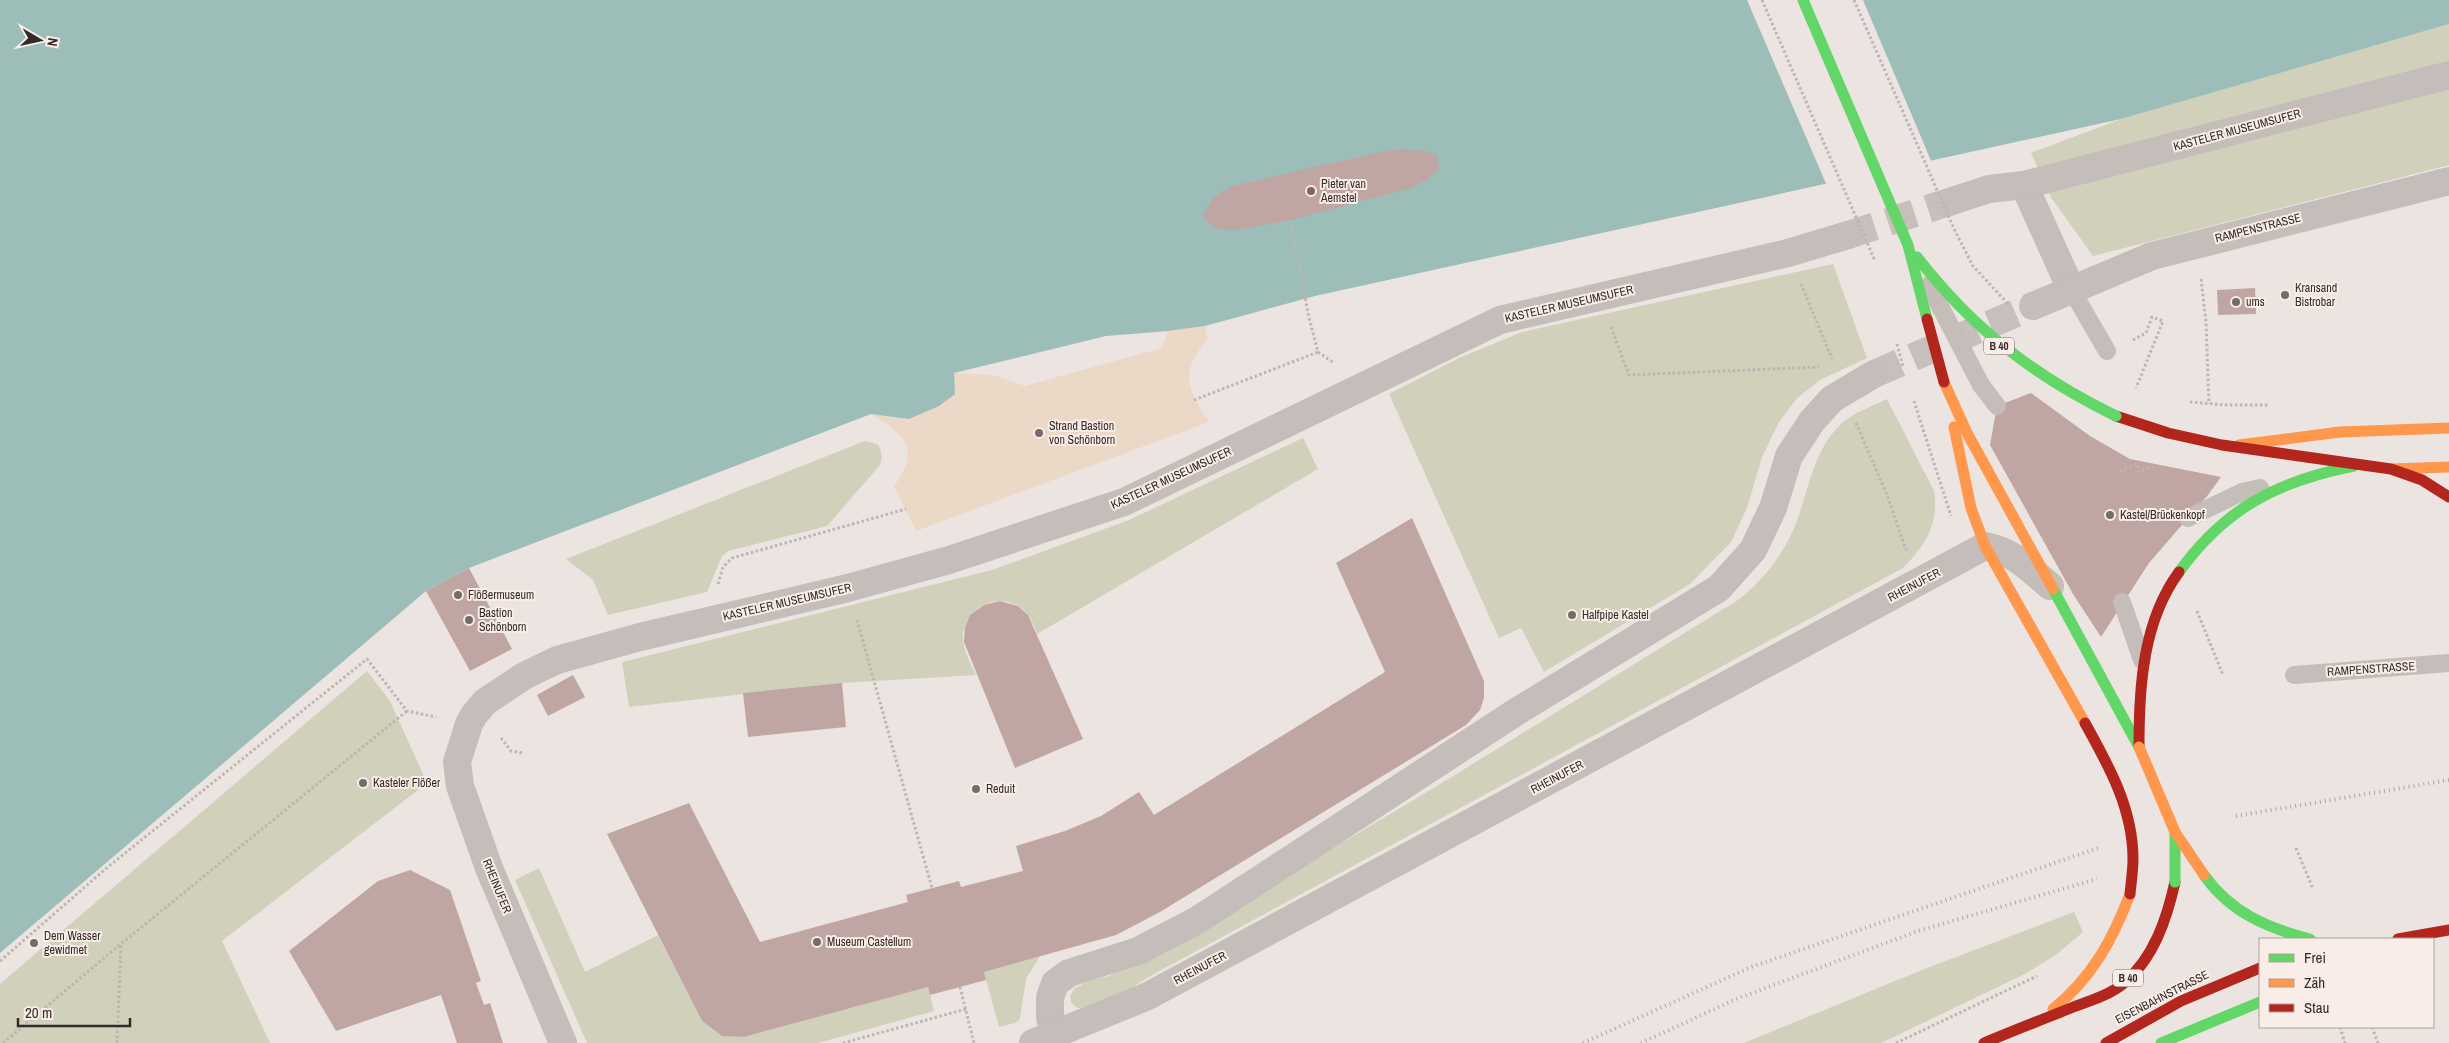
<svg xmlns="http://www.w3.org/2000/svg" width="2449" height="1043" font-family="'Archivo Narrow',sans-serif">
<rect width="100%" height="100%" fill="#ece4e0"/>
<!-- green -->
<g fill="#d0d0bb">
<polygon points="2449,24 2449,165 2093,256 2052,199 2031,153 2121,119"/>
<polygon points="1833,264 1867,358 1820,380 1797,398 1779,422 1762,457 1747,508 1731,542 1690,584 1544,672 1521,628 1499,638 1389,394 1459,358 1522,332"/>
<path d="M1887,399l47,92c6,32 -10,56 -31,77l-751,407c-22,13 -48,33 -75,33l-6,-6 -1,-6 4,-7 14,-8 21,-5 77,-40 251,-150 301,-186c27,-21 49,-50 60,-82 11,-32 17,-69 42,-93 12,-12 33,-19 47,-26z"/>
<path d="M1303,438l15,31 -281,165c-3,-9 -7,-19 -16,-26 -24,-18 -58,1 -58,30 0,12 8,26 13,37l-134,8 -213,24 -7,-45 370,-92 137,-50z"/>
<path d="M865,441l12,3c5,7 6,13 3,21l-53,61 -99,25 -6,5 -15,36 -99,23 -15,-35 -27,-21z"/>
<polygon points="367,671 390,701 427,783 222,941 270,1043 0,1043 0,984"/>
<polygon points="539,868 585,972 658,935 702,1021 722,1036 744,1037 928,987 934,1011 818,1043 587,1043 515,880"/>
<polygon points="2074,912 2083,932 2057,954 2027,973 1881,1043 1744,1043 1922,970"/>
<polygon points="1040,956 1026,979 1020,1019 1015,1023 999,1027 984,972"/>
</g>
<!-- sand -->
<path fill="#ebd8c7" d="M1205,326l2,13c-27,34 -21,48 2,83l-293,109 -22,-45c28,-38 10,-52 -23,-72l38,5 45,-46 39,2 32,11 137,-38 6,-17z"/>
<!-- water -->
<polygon fill="#9dbdb8" points="0,0 2449,0 2449,24 2121,119 1315,296 1205,326 1168,331 1106,336 954,373 955,394 939,406 909,419 871,414 469,568 426,591 0,953"/>
<!-- pier -->
<polygon fill="#ece4e0" points="1747,0 1863,0 1932,163 1827,186"/>
<!-- building -->
<g fill="#bfa6a2">
<polygon points="1402,149 1424,151 1437,155 1439,170 1425,181 1411,188 1290,220 1237,230 1218,229 1202,217 1214,198 1232,186 1377,153"/>
<polygon points="2255,288 2256,314 2218,315 2217,290"/>
<polygon points="2031,393 2090,436 2130,459 2221,477 2208,495 2149,563 2101,637 2073,594 1990,445 1997,406"/>
<polygon points="1412,518 1484,681 1484,698 1480,710 1466,725 1160,912 1116,935 984,972 986,980 930,995 928,987 744,1037 722,1036 702,1021 607,834 689,803 760,942 908,902 906,895 959,881 961,887 1023,871 1016,846 1065,831 1101,816 1139,792 1154,815 1385,672 1336,563"/>
<polygon points="469,568 512,649 470,671 426,591"/>
<polygon points="1000,601 1018,606 1028,615 1083,739 1015,768 964,642 965,627 970,615 984,605"/>
<polygon points="573,675 585,697 548,716 537,695"/>
<polygon points="842,683 846,727 748,737 743,693"/>
<polygon points="410,870 450,890 481,981 476,983 484,1005 490,1003 503,1043 457,1043 441,995 336,1031 289,951 378,881"/>
</g>
<g fill="none" stroke-linecap="round" stroke-linejoin="round">
<!-- street-tunnel -->
<g stroke="#c7bfbb" stroke-width="28" stroke-dasharray="28 14" stroke-linecap="butt">
<polyline points="1848,235 1949,202"/>
<polyline points="1874,374 2033,306"/>
</g>
<!-- path -->
<g stroke="#bdb5b2" stroke-width="3" stroke-dasharray="2.5 2.5" stroke-linecap="butt">
<polyline points="1290,220 1309,318 1318,352 1334,363"/>
<polyline points="2201,279 2206,322 2209,404"/>
<polyline points="1801,284 1832,359"/>
<polyline points="1611,327 1629,375 1819,367"/>
<polyline points="2133,340 2146,333 2152,317 2163,321 2136,388"/>
<polyline points="1194,400 1318,352"/>
<polyline points="2190,402 2227,405 2268,405"/>
<polyline points="1856,423 1887,495 1906,550"/>
<polyline points="2120,471 2137,464 2139,472 2152,467"/>
<polyline points="718,584 723,567 732,558 906,509"/>
<polyline points="2197,611 2223,675"/>
<polyline points="857,620 932,888"/>
<polyline points="501,738 511,751 523,753"/>
<polyline points="2296,848 2313,889"/>
<polyline points="0,961 109,866 367,659 407,711 436,717"/>
<polyline points="960,987 974,1043"/>
<polyline points="2340,1027 2345,1043"/>
<polyline points="2372,1027 2378,1043"/>
<polyline points="3,1043 122,943 407,711"/>
<polyline points="117,1043 121,944"/>
<polyline points="843,1043 966,1009"/>
<polyline points="1896,1043 2037,976"/>
</g>
<!-- lane -->
<g stroke="#c5bdb9" stroke-width="18">
<polyline points="2071,289 2107,351"/>
<polyline points="2188,518 2242,492 2260,488"/>
<polyline points="2122,602 2142,660"/>
<polyline points="2294,675 2449,663"/>
</g>
<!-- street -->
<g stroke="#c5bdb9" stroke-width="28">
<polyline points="2024,185 2071,289"/>
<polyline points="1949,202 1989,189 2024,185 2449,75"/>
<polyline points="2033,306 2152,256 2449,181"/>
<polyline points="1055,1035 1050,1018 1050,998 1055,983 1069,973 1138,951 1196,921 1516,712 1719,588 1753,550 1773,508 1789,456 1812,421 1832,399 1874,374"/>
<polyline points="563,1043 489,868 460,786 457,762 469,724 474,715 485,702 524,676 557,660 640,637 848,588 949,560 1124,502 1500,320 1788,253 1848,235"/>
<path d="M1033,1043l115,-47 837,-450c29,6 44,22 65,40"/>
</g>
<!-- fast -->
<g stroke="#63d668" stroke-width="11">
<path d="M2179,572c46,-64 99,-91 175,-106"/>
<polyline points="2053,589 2139,747"/>
<path d="M2204,875c26,37 63,53 106,64"/>
<polyline points="2161,1043 2260,1002"/>
</g>
<!-- slow -->
<g stroke="#ff974d" stroke-width="11">
<polyline points="1944,382 1967,433 2053,589"/>
<polyline points="1954,427 1971,508 1985,546 2085,723"/>
<polyline points="2239,445 2340,432 2449,428"/>
<polyline points="2392,469 2449,467"/>
<path d="M2053,1009c39,-31 60,-70 77,-115"/>
</g>
<!-- jam -->
<g stroke="#b3261e" stroke-width="11">
<polyline points="2116,416 2168,433 2222,445 2391,469 2422,480 2449,497"/>
<path d="M2139,745c0,-59 4,-124 40,-173"/>
<polyline points="2398,939 2449,930"/>
<path d="M1984,1043c31,-13 62,-25 92,-37 17,-6 35,-12 48,-23 30,-25 43,-65 51,-101"/>
<polyline points="2106,1043 2181,1001 2260,968"/>
</g>
<!-- rail -->
<g stroke="#aca6a4" stroke-width="4" stroke-dasharray="1 4" stroke-linecap="butt">
<polyline points="2236,816 2449,780"/>
<polyline points="1583,1043 1751,967 2098,848"/>
<polyline points="1641,1043 1736,999 1918,931 2097,879"/>
</g>
<!-- path-bridge -->
<g stroke="#bdb5b2" stroke-width="3" stroke-dasharray="2.5 2.5" stroke-linecap="butt">
<polyline points="1762,0 1875,261"/>
<polyline points="1854,0 1955,231 1973,266 2009,305"/>
<polyline points="1897,344 1903,367"/>
<polyline points="1914,401 1951,516"/>
</g>
<!-- lane-bridge -->
<polyline stroke="#c5bdb9" stroke-width="18" points="1929,285 1981,385 1997,406"/>
<!-- fast-bridge -->
<g stroke="#63d668" stroke-width="11">
<polyline points="1803,0 1908,245 1927,319"/>
<path d="M1917,257c56,72 117,119 199,159"/>
<polyline points="2175,832 2175,882"/>
</g>
<!-- slow-bridge -->
<polyline stroke="#ff974d" stroke-width="11" points="2139,747 2175,832 2204,875"/>
<!-- jam-bridge -->
<g stroke="#b3261e" stroke-width="11">
<polyline points="1927,319 1944,382"/>
<path d="M2085,723c24,43 48,86 48,136 0,12 -2,24 -3,35"/>
</g>
</g>
<!-- markers -->
<g fill="#756b68" stroke="#f9eee7" stroke-width="2">
<circle cx="1311" cy="191" r="5"/>
<circle cx="2285" cy="295" r="5"/>
<circle cx="2236" cy="302" r="5"/>
<circle cx="1039" cy="433" r="5"/>
<circle cx="2110" cy="515" r="5"/>
<circle cx="458" cy="595" r="5"/>
<circle cx="1572" cy="615" r="5"/>
<circle cx="469" cy="620" r="5"/>
<circle cx="363" cy="783" r="5"/>
<circle cx="976" cy="789" r="5"/>
<circle cx="817" cy="942" r="5"/>
<circle cx="34" cy="943" r="5"/>
</g>
<g text-anchor="middle" stroke-width="4" stroke-linejoin="round" paint-order="stroke">
<!-- shield labels -->
<g fill="#f9eee7" stroke="#706561" stroke-width="1">
<rect x="1984" y="337.5" width="30" height="17" rx="4"/>
<rect x="2113" y="969.5" width="30" height="17" rx="4"/>
</g>
<g font-size="11" font-weight="bold" fill="#352a28">
<text x="1999" y="350">B 40</text>
<text x="2128" y="982">B 40</text>
</g>
<!-- street labels -->
<g font-size="12" fill="#352a28" stroke="#f9eee7">
<text transform="translate(2237 130) rotate(-15)" y="4">KASTELER MUSEUMSUFER</text>
<text transform="translate(2258 228) rotate(-14)" y="4">RAMPENSTRASSE</text>
<text transform="translate(1569 304) rotate(-13)" y="4">KASTELER MUSEUMSUFER</text>
<text transform="translate(1171 478) rotate(-25)" y="4">KASTELER MUSEUMSUFER</text>
<text transform="translate(1914 585) rotate(-28)" y="4">RHEINUFER</text>
<text transform="translate(787 602) rotate(-13)" y="4">KASTELER MUSEUMSUFER</text>
<text transform="translate(2371 669) rotate(-4)" y="4">RAMPENSTRASSE</text>
<text transform="translate(1557 777) rotate(-28)" y="4">RHEINUFER</text>
<text transform="translate(497 886) rotate(68)" y="4">RHEINUFER</text>
<text transform="translate(1200 968) rotate(-28)" y="4">RHEINUFER</text>
<text transform="translate(2162 997) rotate(-27)" y="4">EISENBAHNSTRASSE</text>
</g>
<!-- poi labels -->
<g font-size="12" fill="#352a28" stroke="#f9eee7" text-anchor="start">
<text x="1321" y="188">Pieter van<tspan x="1321" dy="14">Aemstel</tspan></text>
<text x="2295" y="292">Kransand<tspan x="2295" dy="14">Bistrobar</tspan></text>
<text x="2246" y="306">ums</text>
<text x="1049" y="430">Strand Bastion<tspan x="1049" dy="14">von Schönborn</tspan></text>
<text x="2120" y="519">Kastel/Brückenkopf</text>
<text x="468" y="599">Flößermuseum</text>
<text x="479" y="617">Bastion<tspan x="479" dy="14">Schönborn</tspan></text>
<text x="1582" y="619">Halfpipe Kastel</text>
<text x="373" y="787">Kasteler Flößer</text>
<text x="986" y="793">Reduit</text>
<text x="44" y="940">Dem Wasser<tspan x="44" dy="14">gewidmet</tspan></text>
<text x="827" y="946">Museum Castellum</text>
</g>
</g>
<!-- legend -->
<rect x="2259" y="938" width="175" height="90" fill="#f9eee7" stroke="#aba09b"/>
<rect x="2269" y="954" width="25" height="8" fill="#63d668" stroke="#aba09b"/>
<text x="2304" y="963" font-size="15" fill="#352a28">Frei</text>
<rect x="2269" y="979" width="25" height="8" fill="#ff974d" stroke="#aba09b"/>
<text x="2304" y="988" font-size="15" fill="#352a28">Zäh</text>
<rect x="2269" y="1004" width="25" height="8" fill="#b3261e" stroke="#aba09b"/>
<text x="2304" y="1013" font-size="15" fill="#352a28">Stau</text>
<!-- north arrow -->
<g transform="translate(40 40) rotate(99)" stroke="#f9eee7" stroke-width="4" paint-order="stroke">
<path d="M0-4L9 19L0 12L-9 19Z" fill="#352a28"/>
<text y="-8" font-size="14" font-weight="bold" text-anchor="middle" fill="#352a28">N</text>
</g>
<!-- scale -->
<path d="M18 1018v8h112v-8" fill="none" stroke="#352a28" stroke-width="2.5"/>
<text x="25" y="1018" font-size="15" fill="#352a28" stroke="#f9eee7" stroke-width="4" paint-order="stroke">20 m</text>
</svg>
